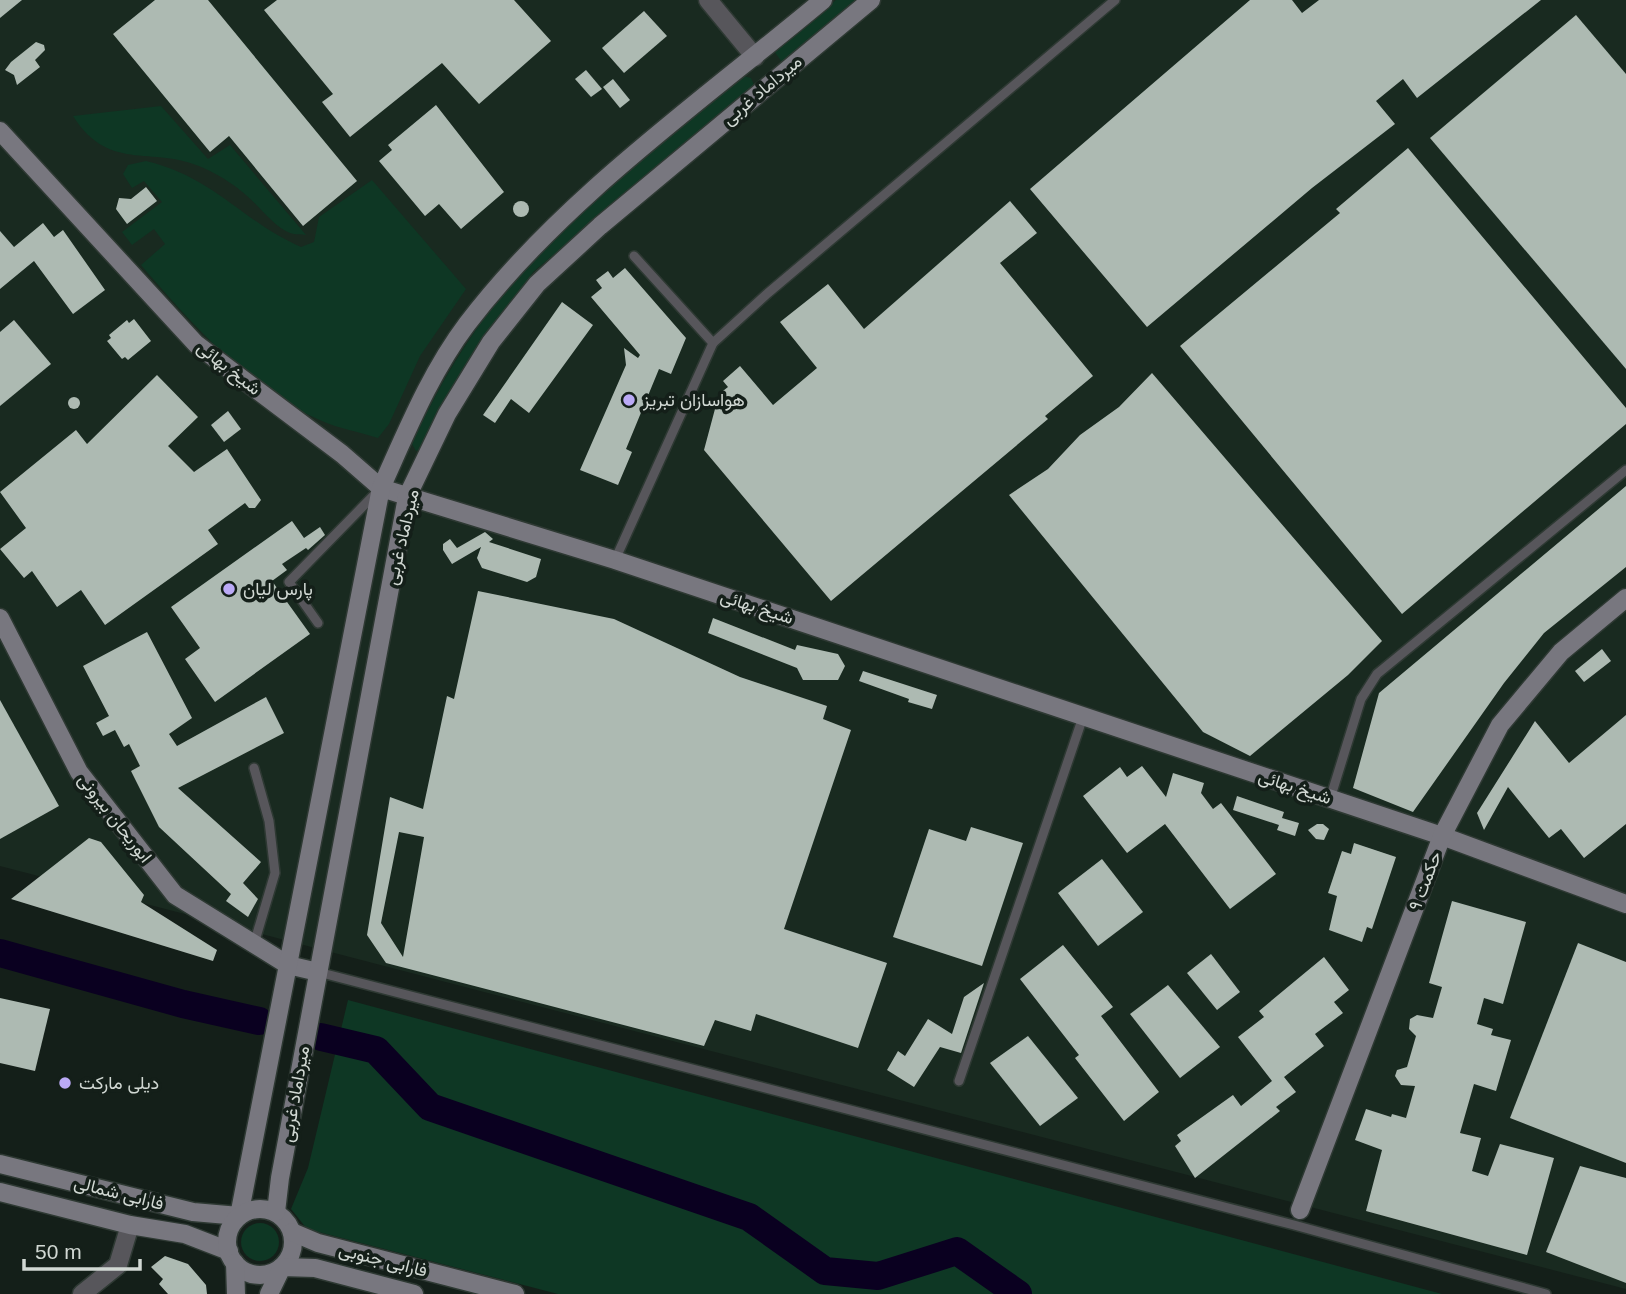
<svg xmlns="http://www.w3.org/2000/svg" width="1626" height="1294" font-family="Helvetica,Vazirmatn,sans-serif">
<rect width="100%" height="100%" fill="#141f19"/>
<!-- built -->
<polygon fill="#192a20" points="0,0 1626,0 1626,1289 0,866"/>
<!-- green -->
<g fill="#0e3724">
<polygon points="836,0 855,0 782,62 774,51"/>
<path d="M743,76l8,2 3,7 -5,6 -216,181 -70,96 -41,81 -6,2 -4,-7c27,-61 63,-120 108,-170 65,-73 149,-134 223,-198z"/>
<path d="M161,106l47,53 22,-14 76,90c-4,-1 -11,0 -16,-2 -16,-6 -31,-27 -44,-38 -10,-9 -24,-18 -36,-24 -55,-29 -99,5 -137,-55z"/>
<path d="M146,161c68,16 97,61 155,86l13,-5 5,-25 53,-37 94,109 -46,67 -31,68 -11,14c-18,-6 -38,-9 -56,-17 -70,-29 -133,-100 -181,-156l24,-21 -11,-15 -22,16 -10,-13 40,-30 -18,-21 -12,7 -9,-14 5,-9z"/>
<polygon points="348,1000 1442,1294 558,1294 307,1229 291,1209 308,1168"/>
<circle cx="260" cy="1242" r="19"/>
</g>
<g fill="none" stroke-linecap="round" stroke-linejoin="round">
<!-- river -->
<g stroke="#0a0020" stroke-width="28">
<polyline points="0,953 183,1004 259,1021"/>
<polyline points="321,1037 376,1050 430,1107 749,1217 825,1271 878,1276 957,1251 1018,1294"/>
</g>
</g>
<!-- building -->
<g fill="#adbab2" fill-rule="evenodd">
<polygon points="0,0 22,0 0,18"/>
<polygon points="155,0 208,0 357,181 303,226 229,136 210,152 113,34"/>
<polygon points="277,0 514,0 551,41 479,104 442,63 350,137 322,102 333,94 264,10"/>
<polygon points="1250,0 1292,0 1302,13 1319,0 1541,0 1417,98 1403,79 1376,101 1395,124 1312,188 1147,327 1030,189"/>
<polygon points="644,11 667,36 624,73 602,48"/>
<polygon points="1576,15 1626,74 1626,369 1430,138"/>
<polygon points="36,42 44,45 45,50 35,60 40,67 17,85 14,75 5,70 11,62"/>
<polygon points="586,70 602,89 591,97 575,79"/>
<polygon points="613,79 630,100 620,108 603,87"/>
<polygon points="436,105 504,192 461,229 439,204 425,216 379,161 392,150 388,145"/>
<polygon points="1408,148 1626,408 1626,424 1402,614 1180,346 1340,213 1336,209"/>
<polygon points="146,187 157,201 127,224 116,209 119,198 131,199"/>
<polygon points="1010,201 1037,233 1000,263 1093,376 1045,416 1048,419 831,601 704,450 719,394 728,387 723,381 740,366 773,405 817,368 780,322 828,284 864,329"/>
<circle cx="521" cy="209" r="8"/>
<polygon points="43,223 54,237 63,230 105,290 73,314 34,261 0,289 0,231 14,247"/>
<polygon points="625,268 686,338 671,374 659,369 626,449 632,452 618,485 580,470 626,365 624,348 638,358 640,355 591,297 602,288 596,280 608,271 613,278"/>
<polygon points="562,302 593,325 529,413 511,399 495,423 483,415"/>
<polygon points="134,319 151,341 128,360 125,357 122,359 107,341 111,338 109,335 127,320 129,323"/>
<polygon points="14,320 51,364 0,406 0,332"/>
<polygon points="1152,373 1382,641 1348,675 1250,756 1203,732 1009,495 1048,469 1080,435 1119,407"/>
<polygon points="157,375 198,417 168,446 194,472 227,449 261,500 255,508 249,508 245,503 208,530 218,544 105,625 81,590 57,607 32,571 24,578 0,549 26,528 0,492 76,430 87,444"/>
<circle cx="74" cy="403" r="6"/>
<polygon points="228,411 241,429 224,442 211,425"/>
<polygon points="1626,486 1626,567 1544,633 1504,683 1413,812 1353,788 1379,693"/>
<polygon points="292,521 304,538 320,527 325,535 308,550 306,548 282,564 287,570 272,581 310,634 215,702 185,659 200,648 171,607"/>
<polygon points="485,532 493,539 489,542 541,559 536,577 527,582 482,568 477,558 481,547 452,564 443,550 443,544 450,539 457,548"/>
<path d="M478,591l136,28 126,58 87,29 -4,13 28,11 -67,199 103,34 -29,85 -102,-34 -5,17 -36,-11 -11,26 -318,-83 -19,-28 23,-138 33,12 24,-113 7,3zM399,832l25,5 -21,120 -22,-34z"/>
<polygon points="713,618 795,650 797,645 838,654 845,666 838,680 803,680 797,668 708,633"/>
<polygon points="147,632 192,718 169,734 177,746 266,697 284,733 178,788 261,862 243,883 258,899 248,917 226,901 231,894 159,827 131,771 140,766 129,744 124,747 115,730 103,736 96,723 109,716 83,666"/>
<polygon points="1602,649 1611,661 1584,682 1575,671"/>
<polygon points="863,671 937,695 932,709 908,702 909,699 859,681"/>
<polygon points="0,700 59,806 0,839"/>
<polygon points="1626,715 1626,824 1584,858 1561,829 1549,838 1508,787 1484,830 1477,813 1535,721 1569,763"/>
<polygon points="1142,766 1166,797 1173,773 1204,783 1201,793 1213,809 1221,803 1276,874 1230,909 1165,824 1127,853 1083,796 1120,767 1127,777"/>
<polygon points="1237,796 1284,812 1282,818 1299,823 1295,836 1277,830 1279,825 1233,810"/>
<polygon points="1317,824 1323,824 1329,829 1324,840 1316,839 1308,830"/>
<polygon points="971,827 1023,843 982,966 893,937 929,829 966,841"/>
<polygon points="89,838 101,842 144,895 141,902 217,950 213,961 11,899"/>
<polygon points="1354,843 1396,857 1372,929 1367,927 1362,942 1329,930 1337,896 1328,893 1342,851 1351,854"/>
<polygon points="1102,859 1143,912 1098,946 1058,893"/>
<polygon points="1452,901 1526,922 1503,1004 1484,998 1477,1024 1493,1029 1491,1035 1511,1040 1496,1091 1474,1084 1460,1133 1481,1138 1472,1171 1488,1176 1500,1144 1554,1158 1527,1255 1366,1211 1382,1150 1355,1140 1366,1109 1391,1117 1392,1114 1406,1118 1415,1086 1401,1085 1395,1076 1397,1070 1407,1067 1416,1036 1409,1029 1410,1019 1417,1015 1433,1018 1442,987 1429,983"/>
<polygon points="1578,943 1626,962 1626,1163 1510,1118"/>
<polygon points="1063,945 1113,1007 1101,1016 1159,1092 1124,1121 1075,1058 1079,1055 1020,979"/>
<polygon points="1211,954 1240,992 1217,1010 1187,973"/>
<polygon points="1324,957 1349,990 1334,1002 1343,1013 1315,1034 1324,1046 1284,1077 1296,1092 1276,1107 1280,1111 1195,1178 1175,1146 1181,1141 1177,1135 1233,1095 1241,1106 1272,1081 1238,1037 1264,1017 1259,1011"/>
<polygon points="984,983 961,1053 940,1047 914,1087 887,1070 898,1051 905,1056 928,1019 952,1034 964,997"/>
<polygon points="1168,985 1220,1047 1180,1078 1130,1014"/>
<polygon points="0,998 50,1009 35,1071 0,1063"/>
<polygon points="1028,1036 1078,1098 1040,1126 990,1063"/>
<polygon points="1580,1166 1626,1178 1626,1283 1546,1252"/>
<polygon points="165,1256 188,1264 206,1285 207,1294 168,1294 159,1284 163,1279 151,1267"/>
</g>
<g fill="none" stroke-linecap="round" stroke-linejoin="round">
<!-- lane casing -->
<g stroke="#2e3933" stroke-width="12">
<g id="lane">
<polyline points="634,256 713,343"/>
<polyline points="615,560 713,343 768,293 1115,0"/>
<polyline points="318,623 289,582 377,492"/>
<polyline points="1330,799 1361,699 1377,674 1626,470"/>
<polyline points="254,944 275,873 269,821 254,768"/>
<polyline points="318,972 1294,1225 1546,1294"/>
<polyline points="959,1081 1083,717"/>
</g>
</g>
<!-- street casing -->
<g stroke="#2e3933" stroke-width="21">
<g id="street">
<polyline points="708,0 755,57"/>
<polyline points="82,1294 118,1265 130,1225"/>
</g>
</g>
<!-- secondary casing -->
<g stroke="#2e3933" stroke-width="21">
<g id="secondary">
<polyline points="0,131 196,344 342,454 381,488 615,560 1442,836 1626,904"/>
<polyline points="0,618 79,772 175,895 288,965 318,972"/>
<path d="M0,1164l193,48 46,4 142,-728c25,-55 49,-115 86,-164 95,-125 235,-223 356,-324"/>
<polyline points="0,1192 130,1225 185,1234 229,1251"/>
<circle cx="260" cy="1242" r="33"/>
<polyline points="1300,1210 1442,836 1500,725 1561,652 1626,598"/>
<polyline points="276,1212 280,1178 407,497 447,414 491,342 537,284 600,226 871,0"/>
<polyline points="292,1232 318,1243 515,1294"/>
<polyline points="235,1263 236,1294"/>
<polyline points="269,1294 282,1267 315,1268 414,1294"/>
</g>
</g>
<!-- lane -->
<use href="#lane" stroke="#57565b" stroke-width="9"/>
<!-- street -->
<use href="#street" stroke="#57565b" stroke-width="18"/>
<!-- secondary -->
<use href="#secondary" stroke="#78777f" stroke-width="18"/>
</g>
<!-- markers -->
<g fill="#bbaaf6" stroke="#141f19" stroke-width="2.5">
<circle cx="629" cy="400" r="7"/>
<circle cx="229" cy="589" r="7"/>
<circle cx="65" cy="1083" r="7"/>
</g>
<g text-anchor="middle" stroke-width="7" stroke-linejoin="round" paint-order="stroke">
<!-- street labels -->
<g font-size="18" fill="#d1d8d3" stroke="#141f19">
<text transform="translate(762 90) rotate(-40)" y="6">میرداماد غربی</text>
<text transform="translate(229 368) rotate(38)" y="6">شیخ بهائی</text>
<text transform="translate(402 537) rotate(-77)" y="6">میرداماد غربی</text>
<text transform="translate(757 607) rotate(18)" y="6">شیخ بهائی</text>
<text transform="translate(1295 787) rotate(18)" y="6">شیخ بهائی</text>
<text transform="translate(115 818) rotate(52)" y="6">ابوریحان بیرونی</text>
<text transform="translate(1425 881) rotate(-69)" y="6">حکمت ۹</text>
<text transform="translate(295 1094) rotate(-80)" y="6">میرداماد غربی</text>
<text transform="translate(119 1193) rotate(14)" y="6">فارابی شمالی</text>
<text transform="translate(383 1260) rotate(14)" y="6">فارابی جنوبی</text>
</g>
<!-- poi labels -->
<g font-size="18" fill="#d1d8d3" stroke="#141f19" text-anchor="start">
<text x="643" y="406">هواسازان تبریز</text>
<text x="243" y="595">پارس لیان</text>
<text x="79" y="1089">دیلی مارکت</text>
</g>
</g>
<!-- scale -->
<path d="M24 1259v10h116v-10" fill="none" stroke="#d1d8d3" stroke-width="3.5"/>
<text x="35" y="1259" font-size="21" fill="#d1d8d3" stroke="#141f19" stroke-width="5" paint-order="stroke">50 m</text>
</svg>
